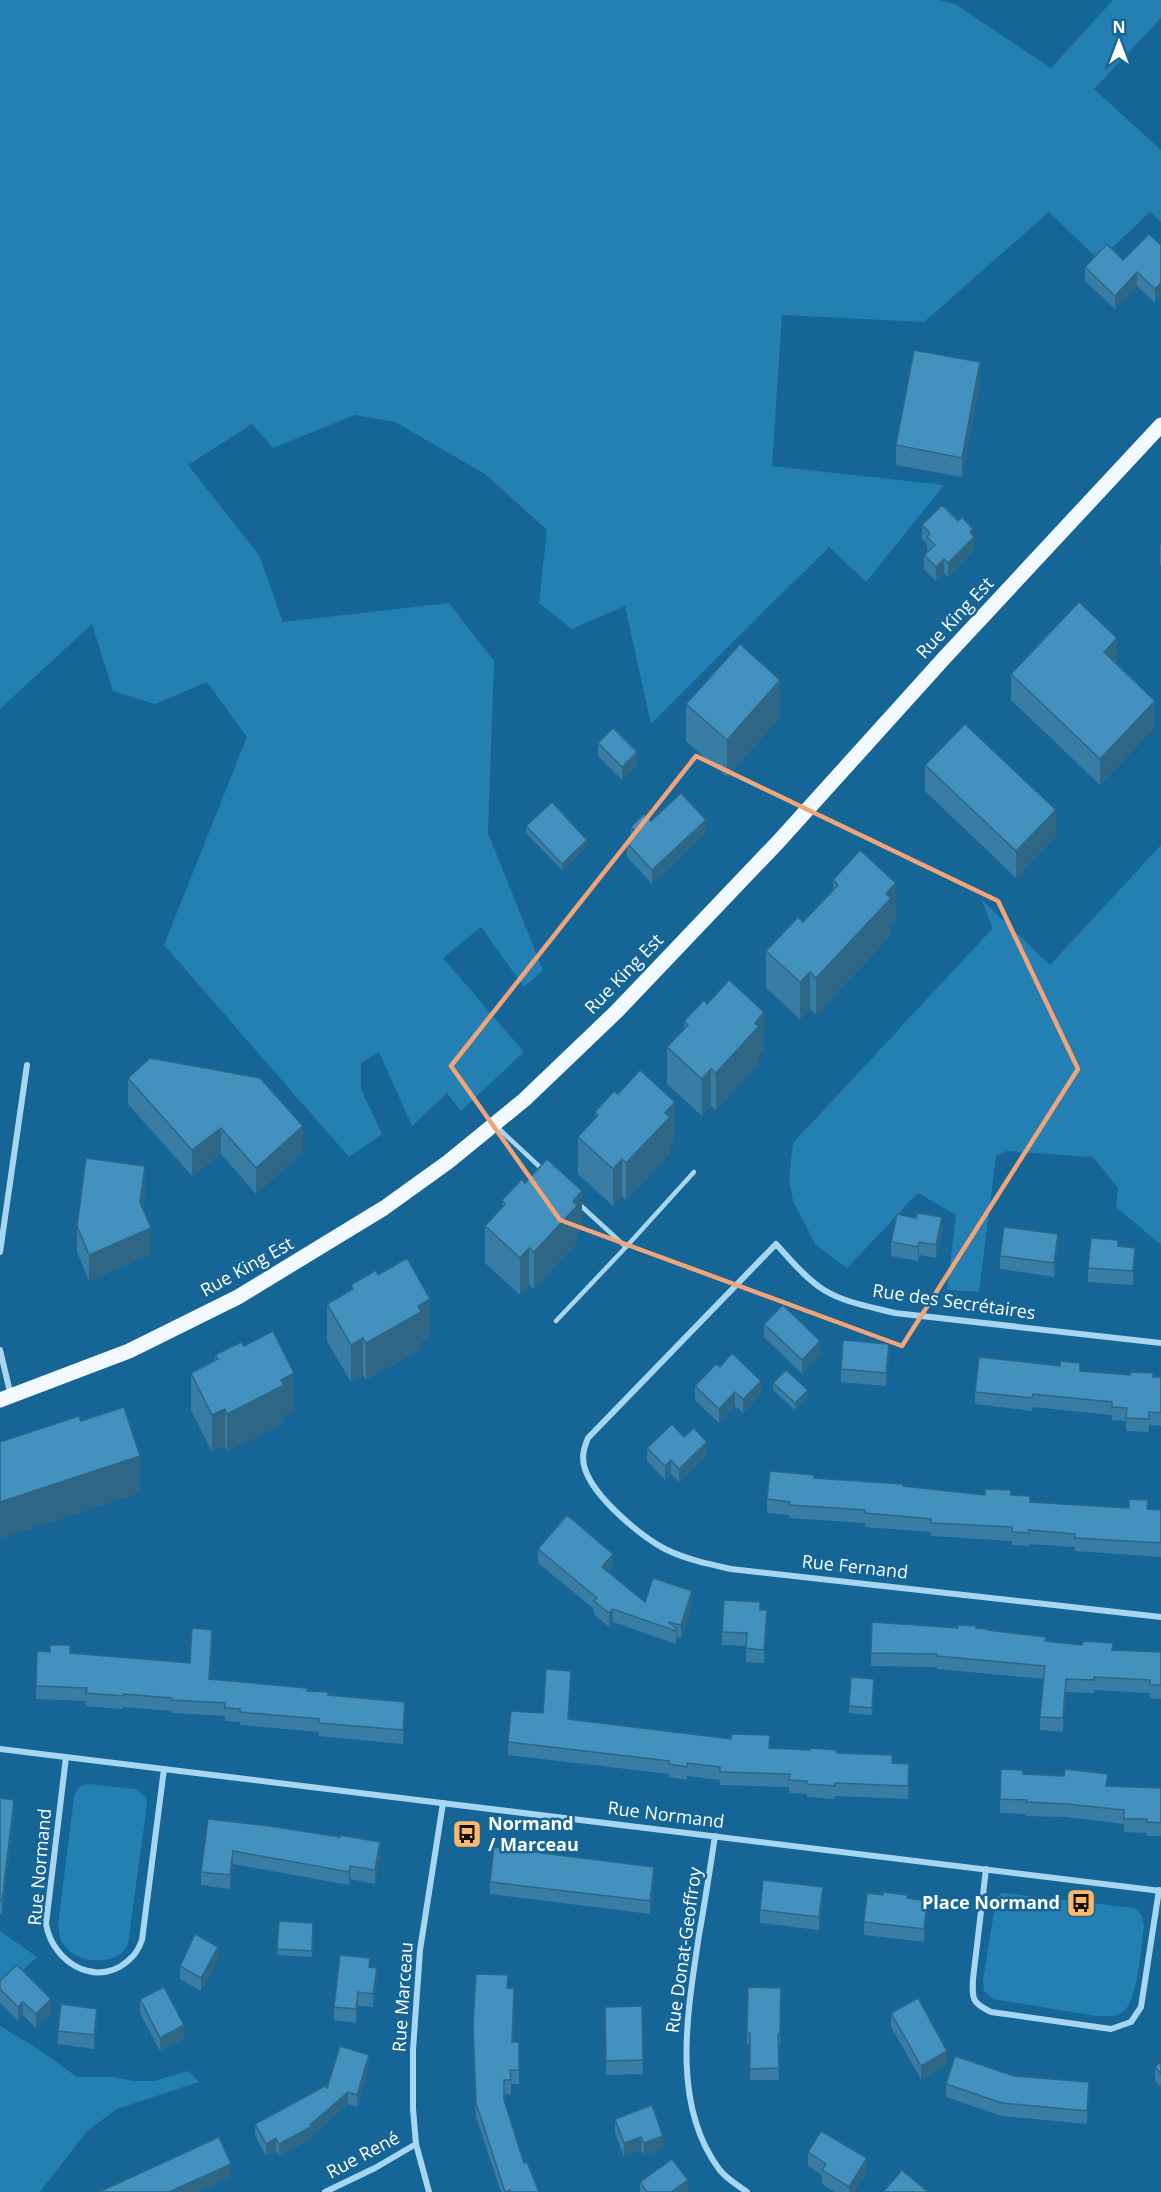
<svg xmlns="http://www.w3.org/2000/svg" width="1161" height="2192" font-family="'Open Sans',sans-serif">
<rect width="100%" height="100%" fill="#156597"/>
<!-- green -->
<g fill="#247fb3">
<polygon points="0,0 938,0 955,4 1051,68 1113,0 1161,0 1161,18 1094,89 1161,150 1161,222 1150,212 1099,260 1049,212 924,322 782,315 772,466 944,485 866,582 829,547 651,724 625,606 572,629 539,603 547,530 485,474 395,422 355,415 273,448 252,424 188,465 259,555 283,622 449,603 494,661 488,833 543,970 524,987 481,927 443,958 524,1052 461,1111 447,1093 412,1126 379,1052 361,1063 361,1089 382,1134 349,1157 164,945 247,737 207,682 155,704 113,691 92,624 0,709"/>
<polygon points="1161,845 1161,1245 1116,1207 1118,1188 1093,1157 1007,1151 996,1156 979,1292 947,1290 956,1215 918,1193 847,1268 816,1245 793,1201 789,1179 793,1143 993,928 981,899 1050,965"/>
<path d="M89,1784l46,5 11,8 1,7 -19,140c-2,4 -5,8 -9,11 -18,11 -49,5 -58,-15 -2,-4 -2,-10 -3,-14l16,-129c3,-9 6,-12 15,-13z"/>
<path d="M1002,1893l133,15 7,8 2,11c-3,19 -6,74 -21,85 -8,6 -19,4 -28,4l-102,-17 -9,-8 -1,-11 12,-74 2,-9z"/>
<polygon points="0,1931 37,1957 0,1990"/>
<polygon points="0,2026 38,2049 77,2077 113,2077 133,2081 154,2081 188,2071 199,2082 117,2109 87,2131 40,2192 0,2192"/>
</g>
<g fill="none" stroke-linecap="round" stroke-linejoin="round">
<!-- lane -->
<g stroke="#a7d6f2" stroke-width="4.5">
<polyline points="496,1126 542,1169"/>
<polyline points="579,1204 626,1247 694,1172"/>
<polyline points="556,1321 626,1247"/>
</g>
<!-- street -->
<g stroke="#a7d6f2" stroke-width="6">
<polyline points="0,1252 27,1065"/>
<path d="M1161,1343l-266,-30c-23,-6 -50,-10 -71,-23 -19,-12 -34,-31 -48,-46l-188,194c-4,10 -7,19 -3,31 9,28 54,66 80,80 20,10 43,15 66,20l430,48"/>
<polyline points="0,1350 11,1396"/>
<polyline points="0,1749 1161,1891"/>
<path d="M66,1757l-20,167c7,41 55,67 87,32 4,-4 7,-11 9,-16l22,-171"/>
<path d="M715,1836c-5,33 -10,66 -16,99 -11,75 -29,168 20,234 6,9 19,16 28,23"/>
<path d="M986,1869l-13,110c-1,20 -1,24 18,33l120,17 20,-7 10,-15 18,-117"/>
<polyline points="325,2192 375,2168 416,2144"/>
<polyline points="429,2192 416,2144 413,2109 413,2050 420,1950 443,1803"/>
</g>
<!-- primary -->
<polyline stroke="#f2f9ff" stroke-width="15" points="0,1400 129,1351 238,1297 384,1208 448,1162 524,1100 617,1011 779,841 946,656 1161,425"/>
</g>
<!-- wall -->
<g fill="#397da4">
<polygon points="1161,245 1155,303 1137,286 1115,309 1085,281 1085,267 1123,260"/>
<polygon points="980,382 962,477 896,465 896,445"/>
<polygon points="922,525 973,536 974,550 948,577 944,573 936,581 924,569 924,555 928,551 927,550 927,543 922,539"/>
<polygon points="1160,545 1161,545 1161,566 1160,564"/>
<polygon points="1117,664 1155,727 1100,785 1011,700 1011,674"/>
<polygon points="686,704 780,717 727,777 686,741"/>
<polygon points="598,743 637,766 622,780 598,756"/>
<polygon points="925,765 1056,836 1016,878 925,791"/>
<polygon points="651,821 706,833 652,884 627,857 627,843 631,840 631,827"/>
<polygon points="526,826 587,846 562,870 526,833"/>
<polygon points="833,880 896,920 891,926 891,935 816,1015 810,1009 800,1019 766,988 766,951 803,922 833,890"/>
<polygon points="684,1021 764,1049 759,1055 759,1063 716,1110 711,1106 702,1116 667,1084 667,1047 684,1029"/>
<polygon points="128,1078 303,1152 256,1194 221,1154 192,1176 128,1104"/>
<polygon points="595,1112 675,1139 670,1145 670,1154 626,1200 622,1196 613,1206 578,1174 578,1137 595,1119"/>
<polygon points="145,1192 143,1209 151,1254 89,1281 77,1252 77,1226"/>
<polygon points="502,1200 582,1228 577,1233 577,1243 534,1289 529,1285 520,1295 485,1263 485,1226 502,1208"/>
<polygon points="942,1231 936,1258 919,1255 918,1261 891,1256 891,1242"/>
<polygon points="1058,1247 1054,1277 1000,1269 1000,1256"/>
<polygon points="1135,1261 1133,1285 1088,1282 1088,1268"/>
<polygon points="378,1275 430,1336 421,1342 421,1349 366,1380 363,1375 351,1382 327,1341 327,1304 351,1290 351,1285"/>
<polygon points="764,1324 820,1355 802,1374 764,1337"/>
<polygon points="244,1346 294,1410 284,1416 284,1423 227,1451 225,1446 212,1452 191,1410 191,1373 215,1360 215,1355"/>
<polygon points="889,1357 886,1386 841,1382 841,1369"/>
<polygon points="720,1367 761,1394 743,1413 735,1406 719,1423 695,1400 695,1386"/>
<polygon points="1080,1371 1161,1377 1161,1426 1149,1425 1149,1432 1126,1431 1126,1421 1112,1420 1112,1415 1033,1407 1032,1411 975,1404 975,1392"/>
<polygon points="773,1383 808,1397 795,1410 773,1390"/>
<polygon points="684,1437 707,1455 679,1482 671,1474 665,1480 647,1461 647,1448"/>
<polygon points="814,1478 985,1495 1011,1495 1030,1502 1161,1510 1161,1557 1075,1551 1075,1547 1029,1544 1029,1546 1012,1545 1012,1541 931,1536 931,1532 865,1527 865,1523 789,1518 789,1515 767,1513 767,1499"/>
<polygon points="538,1549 613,1567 608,1573 645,1602 692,1605 681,1638 677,1637 677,1642 676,1644 613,1622 609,1627 594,1614 594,1609 538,1563"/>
<polygon points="760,1610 767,1624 764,1663 746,1662 746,1646 722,1645 722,1632"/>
<polygon points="958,1628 976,1628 1046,1641 1113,1650 1161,1652 1161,1699 1150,1698 1150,1693 1094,1690 1094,1693 1066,1692 1063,1732 1040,1730 1040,1717 1044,1679 937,1669 937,1667 871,1666 871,1653"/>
<polygon points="212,1643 210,1679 307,1691 328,1695 405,1715 403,1744 319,1736 319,1732 240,1725 240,1722 225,1721 225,1716 172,1713 172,1711 123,1707 123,1709 86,1706 86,1701 36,1699 37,1651 70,1653 190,1663"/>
<polygon points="571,1684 568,1719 770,1748 837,1753 892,1763 909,1777 908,1799 835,1796 835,1799 807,1797 807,1794 789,1793 789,1787 720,1785 720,1780 687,1776 687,1780 669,1777 669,1774 508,1755 508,1742 543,1713"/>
<polygon points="874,1686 872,1715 849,1713 849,1706"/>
<polygon points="1023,1775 1108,1786 1161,1788 1161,1836 1147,1836 1147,1833 1124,1832 1124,1824 1066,1817 1026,1816 1026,1814 1000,1813 1000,1799"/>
<polygon points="0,1798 14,1813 2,1914 0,1914"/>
<polygon points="208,1819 380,1856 375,1884 350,1879 349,1885 233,1864 230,1889 201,1885 201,1872"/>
<polygon points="654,1880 650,1914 490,1894 490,1882"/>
<polygon points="907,1898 927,1914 924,1942 864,1935 864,1922"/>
<polygon points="823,1901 819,1930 760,1923 760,1910"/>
<polygon points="279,1921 313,1923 312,1957 277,1955"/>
<polygon points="218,1960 201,1991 180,1979 180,1966"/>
<polygon points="370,1967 377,1981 373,2007 358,2006 356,2023 334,2020 334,2007"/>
<polygon points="0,1981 51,2013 36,2028 23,2015 18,2021 0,2003"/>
<polygon points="748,1987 781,1988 780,2045 778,2045 779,2080 750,2080 750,2044 747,2044"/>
<polygon points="508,1988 514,2002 513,2042 519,2042 519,2084 511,2084 511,2094 504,2094 504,2100 524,2163 539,2192 501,2192 476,2117 473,2037"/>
<polygon points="140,1999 184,2039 160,2051 140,2013"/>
<polygon points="642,2006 643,2074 606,2075 605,2007"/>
<polygon points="891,2013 947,2065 921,2079 891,2027"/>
<polygon points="97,2022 94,2049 58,2044 58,2031"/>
<polygon points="1161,2062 1161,2087 1155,2081 1155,2067"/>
<polygon points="369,2067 357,2107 348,2104 311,2137 311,2139 279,2156 276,2151 266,2156 255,2136 255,2124"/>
<polygon points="1014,2076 1089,2096 1087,2124 1002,2116 946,2097 946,2084"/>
<polygon points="615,2119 663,2149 644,2156 641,2150 624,2157 615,2133"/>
<polygon points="808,2152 867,2172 854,2192 835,2192 822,2184 822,2175 808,2166"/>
<polygon points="640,2182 688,2192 640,2192"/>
</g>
<!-- shaded-wall -->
<g fill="#2e6686">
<polygon points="1137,272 1137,286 1115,309 1115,296"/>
<polygon points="1161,283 1161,296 1155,303 1155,289"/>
<polygon points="980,362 980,382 962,477 962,458"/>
<polygon points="973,529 974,550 948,577 948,563"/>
<polygon points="944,559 944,573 936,581 936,567"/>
<polygon points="1117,638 1117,665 1104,652"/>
<polygon points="780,680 780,717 727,777 727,740"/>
<polygon points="1155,701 1155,727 1100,785 1100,759"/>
<polygon points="637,752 637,766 622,780 622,767"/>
<polygon points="1056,810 1056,836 1016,878 1016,851"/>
<polygon points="706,820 706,833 652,884 652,870"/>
<polygon points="587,840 587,846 562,870 562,864"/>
<polygon points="896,883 896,920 891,926 891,935 816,1015 816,978 886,894"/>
<polygon points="810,972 810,1009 800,1019 800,982"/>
<polygon points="764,1012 764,1049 759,1055 759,1063 716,1110 716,1073 755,1023"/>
<polygon points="711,1069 711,1106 702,1116 702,1079"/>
<polygon points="675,1102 675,1139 670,1145 670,1154 626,1200 626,1163 665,1113"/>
<polygon points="303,1126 303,1152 256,1194 256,1168"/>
<polygon points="221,1128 221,1154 192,1176 192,1150"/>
<polygon points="622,1159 622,1196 613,1206 613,1169"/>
<polygon points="145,1166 145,1192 140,1228 140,1202"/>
<polygon points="582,1191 582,1228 577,1233 577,1243 534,1289 534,1252 573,1201"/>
<polygon points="942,1217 942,1231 936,1258 936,1245"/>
<polygon points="151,1228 151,1254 89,1281 89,1255"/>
<polygon points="1058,1234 1058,1247 1054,1277 1054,1263"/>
<polygon points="919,1242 919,1255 918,1261 918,1247"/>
<polygon points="529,1248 529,1285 520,1295 520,1258"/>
<polygon points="1135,1248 1135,1261 1133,1285 1133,1271"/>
<polygon points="430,1299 430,1336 421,1342 421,1349 366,1380 366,1343 418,1306"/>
<polygon points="363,1338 363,1375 351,1382 351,1345"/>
<polygon points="820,1341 820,1355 802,1374 802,1360"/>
<polygon points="889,1344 889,1357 886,1386 886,1373"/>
<polygon points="294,1373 294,1410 284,1416 284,1423 227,1451 227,1414 281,1380"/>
<polygon points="761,1381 761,1394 743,1413 743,1399"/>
<polygon points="808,1390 808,1397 795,1410 795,1403"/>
<polygon points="735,1392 735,1406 719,1423 719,1409"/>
<polygon points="225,1409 225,1446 212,1452 212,1415"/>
<polygon points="707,1442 707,1455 679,1482 679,1469"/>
<polygon points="140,1456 140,1493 0,1539 0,1502"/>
<polygon points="671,1460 671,1474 665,1480 665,1466"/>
<polygon points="613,1554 613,1567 602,1581 602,1567"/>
<polygon points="692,1591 692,1605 681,1638 681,1625"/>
<polygon points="613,1609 613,1622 609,1627 609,1613"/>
<polygon points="767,1610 767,1624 764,1663 764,1650"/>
<polygon points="677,1629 677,1642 676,1644 676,1631"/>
<polygon points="571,1671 571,1684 568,1732 568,1719"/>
<polygon points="1066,1679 1066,1692 1063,1732 1063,1718"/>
<polygon points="405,1702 405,1715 403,1744 403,1730"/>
<polygon points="14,1800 14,1813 2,1914 2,1901"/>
<polygon points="380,1842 380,1856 375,1884 375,1870"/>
<polygon points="233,1851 233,1864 230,1889 230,1875"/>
<polygon points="350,1866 350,1879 349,1885 349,1872"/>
<polygon points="654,1867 654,1880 650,1914 650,1901"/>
<polygon points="823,1887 823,1901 819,1930 819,1917"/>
<polygon points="927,1901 927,1914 924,1942 924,1929"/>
<polygon points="218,1947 218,1960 201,1991 201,1978"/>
<polygon points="377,1968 377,1981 373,2007 373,1994"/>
<polygon points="358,1992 358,2006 356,2023 356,2009"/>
<polygon points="51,1999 51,2013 36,2028 36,2014"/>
<polygon points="23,2002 23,2015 18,2021 18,2007"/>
<polygon points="97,2009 97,2022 94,2049 94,2035"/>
<polygon points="184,2025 184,2039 160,2051 160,2038"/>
<polygon points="947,2051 947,2065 921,2079 921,2066"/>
<polygon points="369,2055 369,2067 357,2107 357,2095"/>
<polygon points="1089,2082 1089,2096 1087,2124 1087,2111"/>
<polygon points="348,2092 348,2104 311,2137 311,2139 279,2156 279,2144 310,2125"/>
<polygon points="663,2136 663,2149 644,2156 644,2143"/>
<polygon points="641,2137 641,2150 624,2157 624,2143"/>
<polygon points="276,2138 276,2151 266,2156 266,2144"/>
<polygon points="867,2158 867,2172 854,2192 849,2192 849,2187"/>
<polygon points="231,2164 231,2177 199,2192 169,2192"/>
<polygon points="688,2180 688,2192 671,2192"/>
</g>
<!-- building -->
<g fill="#4291bf" stroke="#2e6686" stroke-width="1.5">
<polygon points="1149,234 1161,245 1161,283 1155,289 1137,272 1115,296 1085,267 1107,244 1123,260"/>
<polygon points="914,350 980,362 962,458 896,445"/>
<polygon points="942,505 958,521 962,517 973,529 970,532 974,537 948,563 944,559 936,567 924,555 935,545 927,537 930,533 922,525"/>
<polygon points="1079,602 1117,638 1104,652 1155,701 1100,759 1011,674"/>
<polygon points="740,644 780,680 727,740 686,704"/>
<polygon points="965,724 1056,810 1016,851 925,765"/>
<polygon points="613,728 637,752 622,767 598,743"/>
<polygon points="681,793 706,820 652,870 627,843 637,834 631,827 644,814 651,821"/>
<polygon points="552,802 587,840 562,864 526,826"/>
<polygon points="860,850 896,883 886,894 891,898 816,978 810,972 800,982 766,951 798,917 803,922 838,885 833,880"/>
<polygon points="729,980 764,1012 755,1023 759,1026 716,1073 711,1069 702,1079 667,1047 688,1025 684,1021 704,1000 707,1004"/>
<polygon points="150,1058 260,1078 303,1126 256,1168 221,1128 192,1150 128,1078"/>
<polygon points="640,1070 675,1102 665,1113 670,1117 626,1163 622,1159 613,1169 578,1137 598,1115 595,1112 614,1091 618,1094"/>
<polygon points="86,1158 145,1166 140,1202 151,1228 89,1255 77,1226"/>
<polygon points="547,1159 582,1191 573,1201 577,1206 534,1252 529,1248 520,1258 485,1226 505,1204 502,1200 522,1179 525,1183"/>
<polygon points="917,1213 942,1217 936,1245 919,1242 918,1247 891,1242 897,1214 916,1218"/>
<polygon points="1004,1227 1058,1234 1054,1263 1000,1256"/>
<polygon points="1091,1238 1118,1240 1118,1246 1135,1248 1133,1271 1088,1268"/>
<polygon points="407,1258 430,1299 418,1306 421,1312 366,1343 363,1338 351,1345 327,1304 353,1289 351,1285 376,1270 378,1275"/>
<polygon points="783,1305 820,1341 802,1360 764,1324"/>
<polygon points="273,1331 294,1373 281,1380 284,1385 227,1414 225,1409 212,1415 191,1373 218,1359 215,1355 241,1342 244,1346"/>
<polygon points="843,1340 889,1344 886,1373 841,1369"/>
<polygon points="732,1353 761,1381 743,1399 735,1392 719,1409 695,1386 716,1364 720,1367"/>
<polygon points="979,1357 1060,1366 1060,1361 1080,1363 1080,1371 1130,1375 1131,1372 1153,1373 1153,1377 1161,1377 1161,1413 1149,1412 1149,1419 1126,1418 1127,1408 1112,1407 1112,1402 1033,1394 1032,1398 975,1392"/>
<polygon points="786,1370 808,1390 795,1403 773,1383"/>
<polygon points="124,1407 140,1456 0,1502 0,1442 79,1416 81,1421"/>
<polygon points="672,1424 684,1437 694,1428 707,1442 679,1469 671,1460 665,1466 647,1448"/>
<polygon points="770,1471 814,1475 814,1478 903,1484 903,1486 985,1495 985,1489 1011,1490 1011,1495 1030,1496 1030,1502 1129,1508 1129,1499 1148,1500 1147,1509 1161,1510 1161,1543 1075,1538 1075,1534 1029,1530 1029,1533 1012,1532 1012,1527 931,1523 931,1519 865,1513 865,1510 789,1505 790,1502 767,1499"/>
<polygon points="567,1515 613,1554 602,1567 645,1602 653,1578 692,1591 681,1625 668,1622 677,1629 676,1631 613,1609 609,1613 594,1601 597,1598 538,1549"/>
<polygon points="724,1600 760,1602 760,1610 767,1610 764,1650 746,1648 747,1633 722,1632"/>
<polygon points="872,1622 958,1628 958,1625 976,1626 976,1628 988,1629 988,1630 1046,1637 1045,1641 1082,1645 1083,1641 1113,1643 1112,1650 1161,1652 1161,1685 1150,1685 1150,1680 1094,1677 1094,1680 1066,1679 1063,1718 1040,1717 1045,1666 937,1656 937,1654 871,1653"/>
<polygon points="192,1628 212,1630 209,1679 307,1688 307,1691 328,1692 328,1695 405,1702 403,1730 319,1723 319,1719 240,1712 240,1709 225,1708 225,1703 172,1700 172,1698 123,1694 123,1696 86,1693 87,1688 36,1686 37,1651 50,1652 50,1645 70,1645 70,1653 190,1663"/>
<polygon points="546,1669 571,1671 568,1719 731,1739 731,1734 770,1735 769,1748 810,1750 810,1748 837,1750 837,1753 892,1755 892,1763 909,1764 908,1786 835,1783 835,1786 807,1784 807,1781 789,1780 790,1774 720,1772 720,1767 687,1763 687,1767 669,1764 669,1761 508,1742 511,1711 543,1713"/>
<polygon points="851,1677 874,1679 872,1708 849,1706"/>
<polygon points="1001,1769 1023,1770 1023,1774 1064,1776 1065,1769 1108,1774 1106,1786 1161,1788 1161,1823 1147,1822 1147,1819 1124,1819 1124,1810 1066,1804 1026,1802 1027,1800 1000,1799"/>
<polygon points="0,1798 14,1800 2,1901 0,1901"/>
<polygon points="208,1819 270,1826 340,1837 340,1835 380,1842 375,1870 350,1866 349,1872 233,1851 230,1875 201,1872"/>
<polygon points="494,1847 654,1867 650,1901 490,1882"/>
<polygon points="763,1880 823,1887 819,1917 760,1910"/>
<polygon points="883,1892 907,1895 907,1898 927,1901 924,1929 864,1922 867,1893 883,1895"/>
<polygon points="279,1921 313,1923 312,1951 277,1949"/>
<polygon points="195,1934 218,1947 201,1978 180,1966"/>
<polygon points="340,1955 370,1958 369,1967 377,1968 373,1994 358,1992 356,2009 334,2007"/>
<polygon points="17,1965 51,1999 36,2014 23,2002 18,2007 0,1989 0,1981"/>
<polygon points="476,1974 508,1975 507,1988 514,1988 512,2042 519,2042 519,2070 510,2070 511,2080 504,2080 504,2100 524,2163 527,2162 539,2192 511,2192 510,2190 505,2192 476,2103 473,2024"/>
<polygon points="164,1987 184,2025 160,2038 140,1999"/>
<polygon points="748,1987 781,1988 780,2034 778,2034 779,2068 750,2069 750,2033 747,2032"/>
<polygon points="918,1998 947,2051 921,2066 891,2013"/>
<polygon points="61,2004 97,2009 94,2035 58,2031"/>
<polygon points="642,2006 643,2060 606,2061 605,2007"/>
<polygon points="340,2046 369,2055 357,2095 348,2092 310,2125 311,2127 279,2144 276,2138 266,2144 255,2124 325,2086 327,2088"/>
<polygon points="955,2056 1014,2076 1089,2082 1087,2111 1002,2103 946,2084"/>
<polygon points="1161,2062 1161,2074 1155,2067"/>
<polygon points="652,2105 663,2136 644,2143 641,2137 624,2143 615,2119"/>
<polygon points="821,2131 867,2158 849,2187 822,2170 826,2164 808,2152"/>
<polygon points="219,2137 231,2164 169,2192 99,2192"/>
<polygon points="672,2159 688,2180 671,2192 647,2192 640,2182"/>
<polygon points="902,2170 928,2192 885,2192 884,2191"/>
</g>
<!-- marked area -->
<path fill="none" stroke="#f2a479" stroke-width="4.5" stroke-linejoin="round" d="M696,756l302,145 80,168 -176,277 -342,-126 -109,-154z"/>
<!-- icons -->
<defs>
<g id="bus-square" transform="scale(1.5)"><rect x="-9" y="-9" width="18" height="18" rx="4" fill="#ffb868" stroke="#156597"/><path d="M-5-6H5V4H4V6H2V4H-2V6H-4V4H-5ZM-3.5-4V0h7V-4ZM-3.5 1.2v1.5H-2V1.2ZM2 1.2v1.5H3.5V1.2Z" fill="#111"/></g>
</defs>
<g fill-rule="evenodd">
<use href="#bus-square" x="467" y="1834"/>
<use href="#bus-square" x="1081" y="1903"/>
</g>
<g text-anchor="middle" stroke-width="5" stroke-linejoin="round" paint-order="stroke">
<!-- street labels -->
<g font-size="18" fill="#fff" stroke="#156597">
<text transform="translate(955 618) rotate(-47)" y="6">Rue King Est</text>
<text transform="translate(624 974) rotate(-46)" y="6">Rue King Est</text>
<text transform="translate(247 1267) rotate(-29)" y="6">Rue King Est</text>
<text transform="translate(954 1302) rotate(8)" y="6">Rue des Secrétaires</text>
<text transform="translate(855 1567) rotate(6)" y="6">Rue Fernand</text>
<text transform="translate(666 1815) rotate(7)" y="6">Rue Normand</text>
<text transform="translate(40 1867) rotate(-85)" y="6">Rue Normand</text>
<text transform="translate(684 1950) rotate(-82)" y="6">Rue Donat-Geoffroy</text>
<text transform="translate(403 1997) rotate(-86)" y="6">Rue Marceau</text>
<text transform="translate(363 2155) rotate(-28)" y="6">Rue René</text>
</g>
<!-- poi labels -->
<g font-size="18" font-weight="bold" fill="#fff" stroke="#156597" text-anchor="start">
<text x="488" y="1830">Normand<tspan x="488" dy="21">/ Marceau</tspan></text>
<text x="1060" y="1909" text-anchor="end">Place Normand</text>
</g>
</g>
<!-- north arrow -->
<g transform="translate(1119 42)" stroke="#156597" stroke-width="4.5" paint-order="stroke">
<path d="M0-4.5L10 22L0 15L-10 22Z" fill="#ffffff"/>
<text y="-9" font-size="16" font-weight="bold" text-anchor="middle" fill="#ffffff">N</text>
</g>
</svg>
